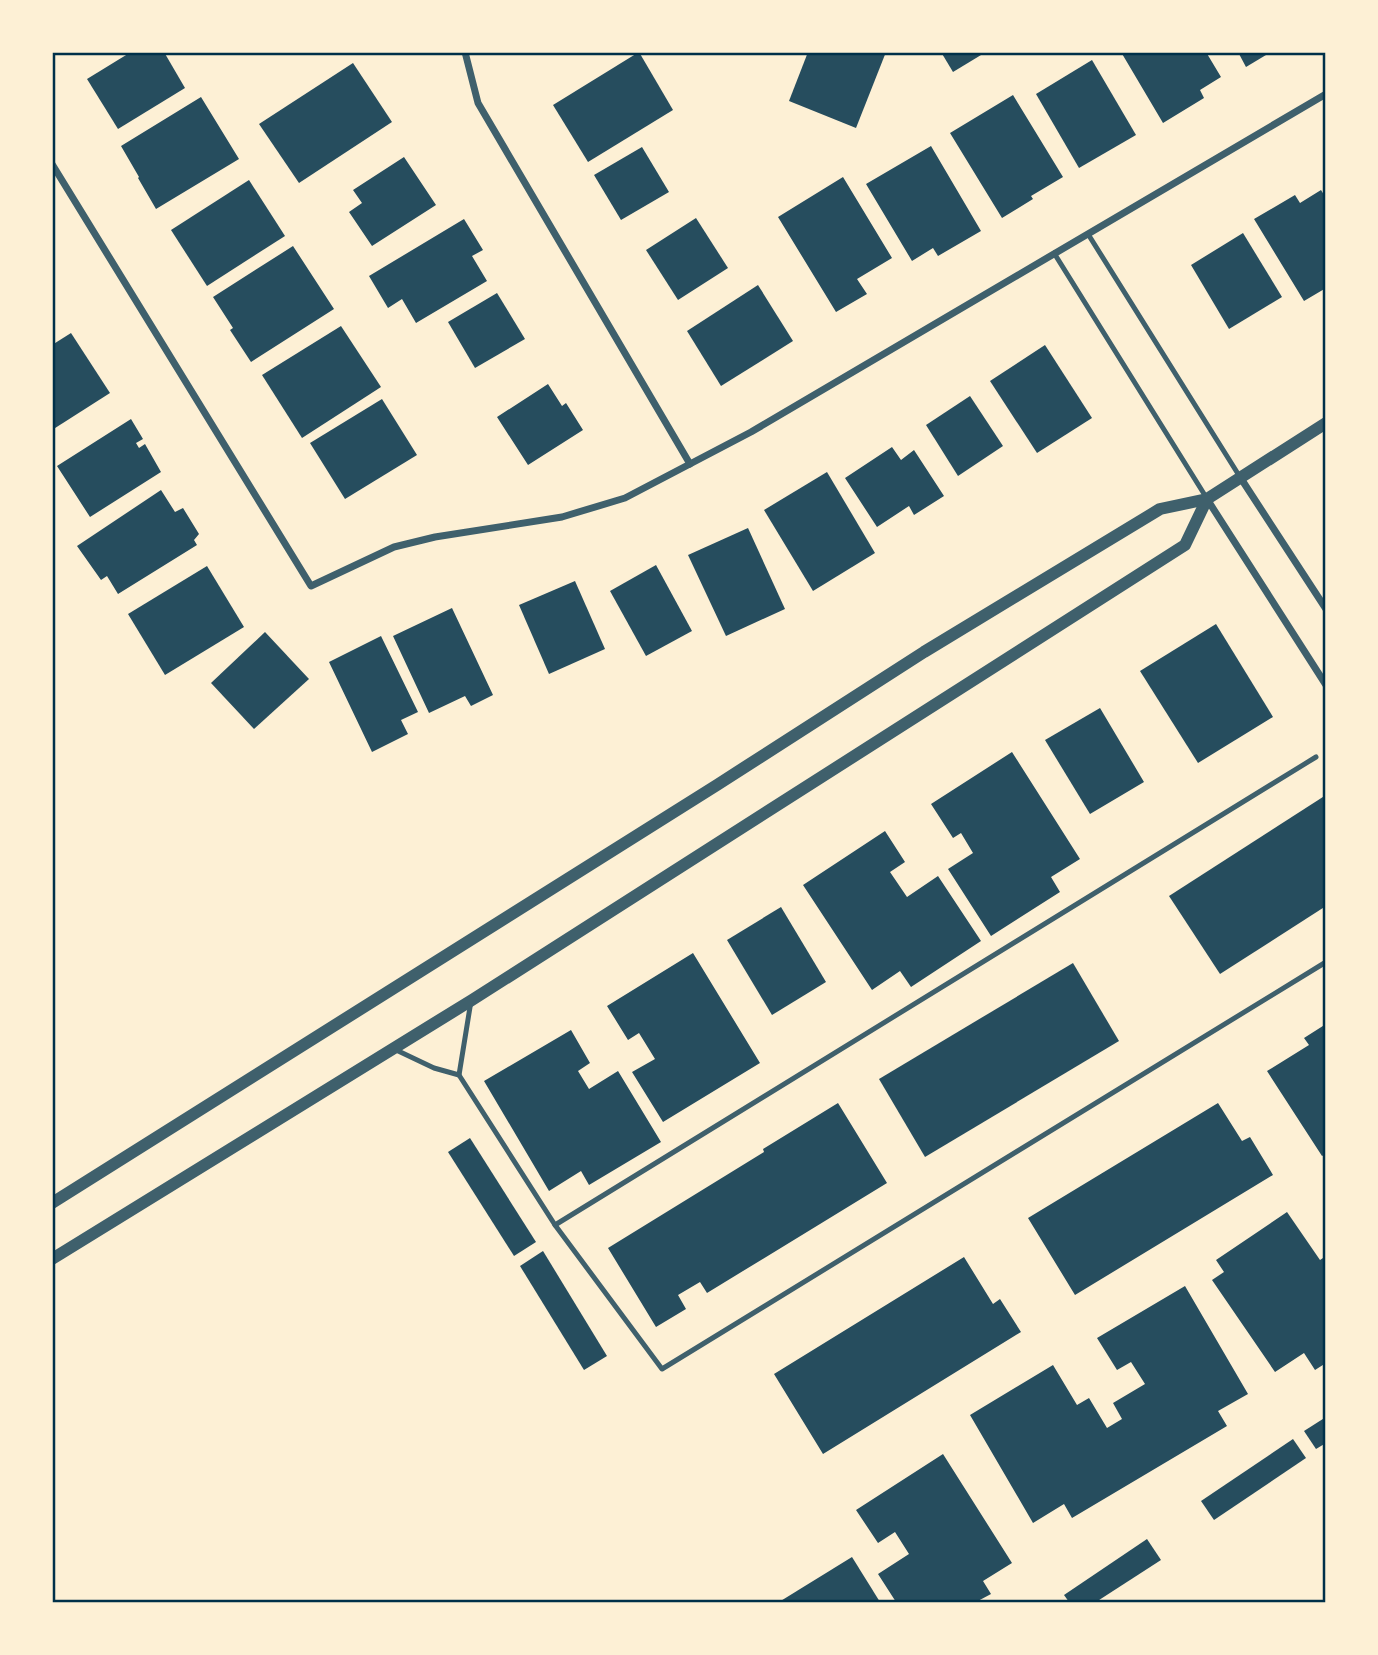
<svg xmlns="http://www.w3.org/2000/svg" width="1378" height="1655" font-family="'Golos Text',sans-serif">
<rect width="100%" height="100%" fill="#fdf0d5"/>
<!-- building -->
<g fill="#264d5e">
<polygon points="131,52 164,52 185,88 118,129 87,79"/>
<polygon points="639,52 673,110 588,162 553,105"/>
<polygon points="808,52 886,52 856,128 789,101"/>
<polygon points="941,52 986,52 953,72"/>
<polygon points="1121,52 1206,52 1221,77 1200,90 1204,98 1163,123"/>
<polygon points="1238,52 1271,52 1246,67"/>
<polygon points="1092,60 1136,135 1079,168 1036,94"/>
<polygon points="353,63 392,122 299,183 259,124"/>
<polygon points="1013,95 1063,177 1031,196 1033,199 1002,218 950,133"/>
<polygon points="201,97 239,159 156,209 138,178 139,177 121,146"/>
<polygon points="931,146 981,231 938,256 933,248 912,261 866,184"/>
<polygon points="642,147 669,192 621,220 594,175"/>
<polygon points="404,157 436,205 372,246 349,212 362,203 353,190"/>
<polygon points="843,177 892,258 857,279 867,294 836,312 778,217"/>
<polygon points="249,180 285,236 207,286 171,230"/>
<polygon points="1321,190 1326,198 1326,288 1304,301 1254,219 1295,195 1300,203"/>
<polygon points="696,218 728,268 678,300 646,250"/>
<polygon points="464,219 483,250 472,256 487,281 416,323 402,299 388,308 369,276"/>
<polygon points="1243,233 1282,297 1229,329 1191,265"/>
<polygon points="293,246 334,309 251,362 230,330 233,328 213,297"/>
<polygon points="758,285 793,341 721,386 687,331"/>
<polygon points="497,293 525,339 475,368 448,322"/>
<polygon points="341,326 381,387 302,438 262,375"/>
<polygon points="71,333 110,393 52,430 52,345"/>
<polygon points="1045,345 1092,418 1037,453 990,381"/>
<polygon points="548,384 562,406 566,403 583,430 528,465 497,417"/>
<polygon points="970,396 1003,446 958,476 926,425"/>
<polygon points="382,399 417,455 345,499 310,443"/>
<polygon points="131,419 143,439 136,443 139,448 145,444 161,472 90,517 57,466"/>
<polygon points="892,447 901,460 914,450 944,496 914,515 909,506 877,527 845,478"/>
<polygon points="827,472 875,553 813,591 764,510"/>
<polygon points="161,490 175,512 183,508 199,534 194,540 197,545 118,594 107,576 101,580 77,546"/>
<polygon points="748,528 785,609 726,636 688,555"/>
<polygon points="656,565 692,631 646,656 610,591"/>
<polygon points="207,566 244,627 165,675 128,614"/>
<polygon points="575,581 605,649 549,674 519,605"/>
<polygon points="452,608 493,695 471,706 465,696 429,713 393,636"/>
<polygon points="1216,624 1273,717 1198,763 1140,671"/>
<polygon points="265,632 309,679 254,729 211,683"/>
<polygon points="381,636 418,712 401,720 408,734 372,752 329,662"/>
<polygon points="1100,708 1144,782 1090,814 1045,740"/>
<polygon points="1012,752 1080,859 1051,877 1060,892 991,936 948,869 973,853 961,833 953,838 931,804"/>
<polygon points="1326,795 1326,906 1220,974 1169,896"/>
<polygon points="885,831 905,862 890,872 907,897 938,876 981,941 911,987 900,971 872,990 803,885"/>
<polygon points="781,907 826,982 772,1015 727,940"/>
<polygon points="693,953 760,1063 663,1122 632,1072 655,1059 639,1033 628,1040 607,1006"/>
<polygon points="1073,963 1119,1041 925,1157 879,1079"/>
<polygon points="1326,1024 1326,1154 1322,1156 1267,1071 1309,1045 1304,1038"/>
<polygon points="571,1030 590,1063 578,1071 589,1089 618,1071 661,1142 589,1185 581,1171 549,1191 484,1081"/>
<polygon points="838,1103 887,1183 707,1293 700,1282 678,1295 686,1309 656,1327 608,1248 764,1152 763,1149"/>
<polygon points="1218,1103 1242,1141 1250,1137 1273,1175 1075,1295 1028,1218"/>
<polygon points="470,1138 536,1242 514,1256 448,1152"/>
<polygon points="1287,1212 1320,1260 1326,1256 1326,1363 1315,1370 1304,1353 1275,1372 1212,1280 1224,1272 1216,1260"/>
<polygon points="543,1251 607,1356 584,1370 520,1266"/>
<polygon points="964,1257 993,1304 1000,1299 1021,1332 823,1454 774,1374"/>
<polygon points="1185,1286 1248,1394 1218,1411 1227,1426 1072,1518 1064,1504 1033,1523 970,1415 1053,1365 1077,1405 1089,1398 1107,1428 1122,1419 1113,1403 1145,1384 1131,1362 1117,1370 1097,1338"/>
<polygon points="1326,1417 1326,1443 1316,1449 1304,1431"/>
<polygon points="1293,1439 1306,1458 1214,1520 1201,1501"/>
<polygon points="943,1454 1012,1563 983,1581 991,1594 976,1602 896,1602 878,1574 909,1554 895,1532 878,1543 856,1510"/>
<polygon points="1147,1539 1161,1560 1096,1602 1069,1602 1064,1595"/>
<polygon points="852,1557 880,1602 779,1602"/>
</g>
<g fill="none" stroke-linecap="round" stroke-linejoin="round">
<!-- service -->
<g stroke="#3f606c" stroke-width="5">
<polyline points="1088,234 1240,477"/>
<polyline points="1054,253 1206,497"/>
<polyline points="471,1001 459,1075 555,1225 662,1369 1326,962"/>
<polyline points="394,1049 434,1068 459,1075"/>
<polyline points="555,1225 1316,757"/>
</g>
<!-- minor -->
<g stroke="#3f606c" stroke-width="7">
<polyline points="465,52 478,103 690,464"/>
<polyline points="52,164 311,586 394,547 435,537 562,517 625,498 751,432 1326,94"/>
<polyline points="1240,477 1326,609"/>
<polyline points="1207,499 1326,685"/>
</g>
<!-- tertiary -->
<g stroke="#3f606c" stroke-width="12">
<polyline points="52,1203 717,785 924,652 1160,509 1207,499 1326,423"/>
<polyline points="52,1259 472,1000 1185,545 1207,499"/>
</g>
</g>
<!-- border -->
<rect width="1378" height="1655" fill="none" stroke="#fdf0d5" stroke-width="108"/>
<rect x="54" y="54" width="1270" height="1547" fill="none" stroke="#003049" stroke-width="2.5"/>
</svg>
